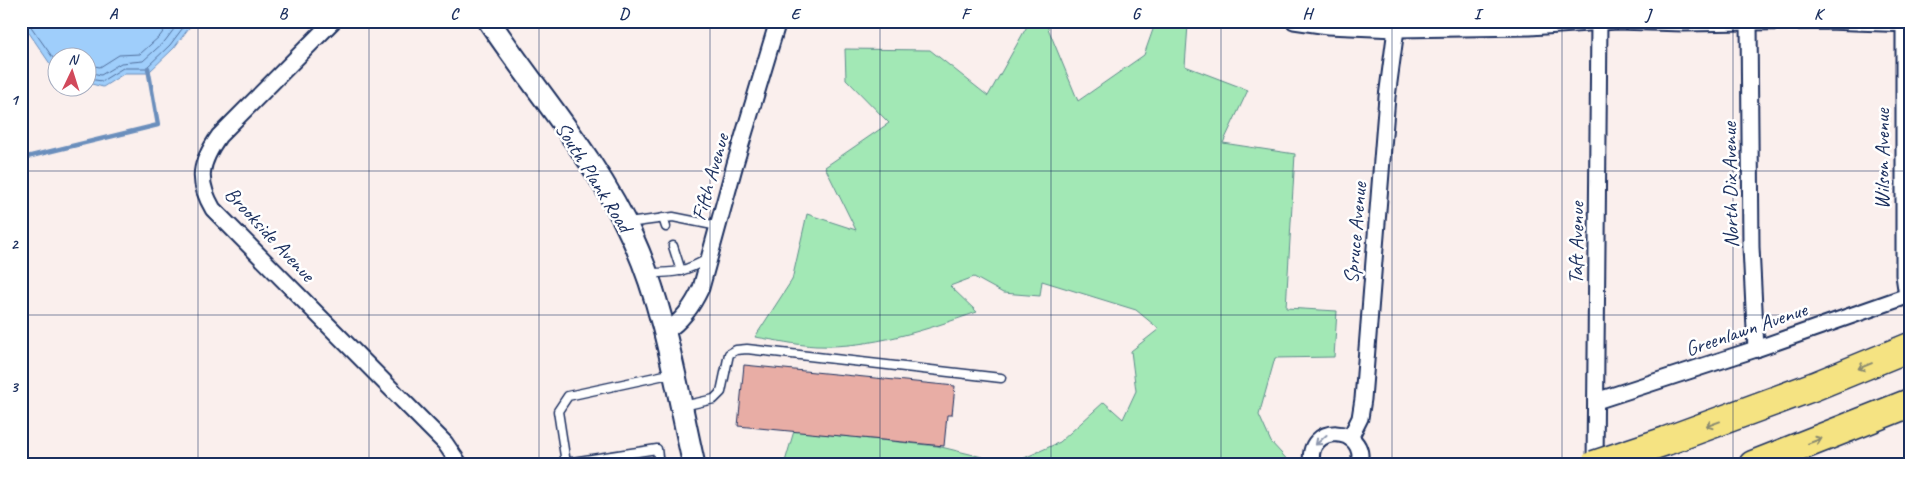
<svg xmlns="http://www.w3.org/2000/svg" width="1931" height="486" font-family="Caveat,sans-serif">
<rect width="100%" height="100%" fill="#faefed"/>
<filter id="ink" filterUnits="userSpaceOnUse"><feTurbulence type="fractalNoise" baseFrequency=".02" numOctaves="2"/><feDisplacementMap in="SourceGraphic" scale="10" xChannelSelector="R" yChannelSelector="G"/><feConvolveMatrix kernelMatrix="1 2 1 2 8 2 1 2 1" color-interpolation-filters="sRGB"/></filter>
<g filter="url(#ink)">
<!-- green -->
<path fill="#a2e8b5" stroke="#5e8c8a" d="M1030,21h15l33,80 66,-46 12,-34h21l11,4 -3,41 63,24 -25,53 72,11 -9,154 51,3 -3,46 -59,1 -16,57 12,27 21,23h-508l10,-34 143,15 74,18 49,-22 44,-40 19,17 13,-28 -5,-40 28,-22 -23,-19 -94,-29 -2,15 -37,-3 -29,-16 -24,9 27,26c-51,18 -106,36 -161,34 -20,-1 -41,-6 -61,-9l37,-57 15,-66 49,16 -31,-63 64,-44 -43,-44 -1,-30 85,1 58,46z"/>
<!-- water -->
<polygon fill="#9fcefb" stroke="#6a8ebc" points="21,21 194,21 174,48 148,73 125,73 103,87 88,83 88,58 58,58 57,74"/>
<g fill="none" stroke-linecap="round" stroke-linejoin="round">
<!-- shore -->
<g stroke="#506f9d" stroke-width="1">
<polyline points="27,21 58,65"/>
<polyline points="88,65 100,67 119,55 140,54 160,36 171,21"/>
<polyline points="88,72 101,75 121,63 143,61 165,41 180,21"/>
<polyline points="88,79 102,81 123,68 146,68 170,45 188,21"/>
</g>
<!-- stream -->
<polyline stroke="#6a8ebc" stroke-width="4.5" points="21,151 27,157 158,125 148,68"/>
</g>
<!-- building -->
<polygon fill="#e8ada5" stroke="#1b2f5e" points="744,365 955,386 952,415 947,415 944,446 738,426"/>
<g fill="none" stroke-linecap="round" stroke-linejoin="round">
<!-- service casing -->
<g stroke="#1b2f5e" stroke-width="11">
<g id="service">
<polyline points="663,218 666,227"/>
<polyline points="628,223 673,217 718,226"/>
<polyline points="673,246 681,271"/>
<path d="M649,273c27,0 36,-1 60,-15"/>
<polyline points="683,406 714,399 721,392 729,354 736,350 747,349 1001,378"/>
<polyline points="659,465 657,449 566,463 558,411 568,396 674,373"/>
</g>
</g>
<!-- minor casing -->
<g stroke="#1b2f5e" stroke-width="19">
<g id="minor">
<path d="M333,21l-114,115c-19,27 -23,44 -6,73l215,217 17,17 15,22"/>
<polyline points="1294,21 1328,26 1396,29 1530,27 1617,21 1683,23 1827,21 1910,24"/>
<polyline points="1749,21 1751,247 1756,349"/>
<polyline points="1904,21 1904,275 1907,296"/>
<path d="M664,333c18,-12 28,-26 37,-45l34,-124 43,-143"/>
<polyline points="1596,401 1756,349 1910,295"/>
<polyline points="1350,438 1360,418 1363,399 1387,97 1396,29"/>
<path d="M1312,465c-8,-43 57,-40 47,0"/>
<polyline points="1595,465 1599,21"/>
</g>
</g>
<!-- secondary casing -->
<g stroke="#1b2f5e" stroke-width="25">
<path id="secondary" d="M489,21c48,72 108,138 144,218 32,70 44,151 61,226"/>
</g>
<!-- motorway casing -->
<g stroke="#1b2f5e" stroke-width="31">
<g id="motorway">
<polyline points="1666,441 1815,386 1910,347"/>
<polyline points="1753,465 1910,403"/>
</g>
</g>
<!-- service -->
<use href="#service" stroke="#fff" stroke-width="8"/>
<!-- minor -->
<use href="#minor" stroke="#fff" stroke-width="15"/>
<!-- secondary -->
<use href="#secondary" stroke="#fff" stroke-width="21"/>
<!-- motorway -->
<use href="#motorway" stroke="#f5e382" stroke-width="28"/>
<!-- motorway-bridge casing -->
<g stroke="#1b2f5e" stroke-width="31" stroke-linecap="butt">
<polyline id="motorway-bridge" points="1594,465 1666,441"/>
</g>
<!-- motorway-bridge -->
<use href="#motorway-bridge" stroke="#f5e382" stroke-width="28"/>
</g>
<!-- one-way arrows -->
<defs><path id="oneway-shaft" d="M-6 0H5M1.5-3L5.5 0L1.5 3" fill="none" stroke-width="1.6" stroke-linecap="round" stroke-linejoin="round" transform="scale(1.25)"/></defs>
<g stroke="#888970">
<use href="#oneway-shaft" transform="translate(1865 366) rotate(158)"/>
<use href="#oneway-shaft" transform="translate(1713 424) rotate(160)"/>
<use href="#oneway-shaft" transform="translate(1815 441) rotate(-21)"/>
</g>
<use stroke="#8d97ae" href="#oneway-shaft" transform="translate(1321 440) rotate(138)"/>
</g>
<!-- grid -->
<path fill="none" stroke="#1b2f5e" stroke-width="1" stroke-opacity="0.55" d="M198,21v444M369,21v444M539,21v444M710,21v444M880,21v444M1051,21v444M1221,21v444M1392,21v444M1562,21v444M1733,21v444M21,171h1889M21,315h1889"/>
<g text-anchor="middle" stroke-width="5" stroke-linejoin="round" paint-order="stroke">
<!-- street labels -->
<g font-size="21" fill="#1b2f5e" stroke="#fff">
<text transform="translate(1882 159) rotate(-90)" y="7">Wilson Avenue</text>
<text transform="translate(594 177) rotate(58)" y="7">South Plank Road</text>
<text transform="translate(710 177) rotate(-74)" y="7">Fifth Avenue</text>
<text transform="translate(1730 185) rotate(-91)" y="7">North Dix Avenue</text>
<text transform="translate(1355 233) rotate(-85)" y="7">Spruce Avenue</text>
<text transform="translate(270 234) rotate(47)" y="7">Brookside Avenue</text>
<text transform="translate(1576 243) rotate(-89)" y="7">Taft Avenue</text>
<text transform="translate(1746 329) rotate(-19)" y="7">Greenlawn Avenue</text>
</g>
</g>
<!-- margin -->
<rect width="1931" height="486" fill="none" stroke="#fff" stroke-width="55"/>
<!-- north arrow -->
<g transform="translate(72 72) rotate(4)"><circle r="24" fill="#ffffff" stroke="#a4acbf"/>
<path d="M0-4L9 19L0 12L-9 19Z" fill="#d1495b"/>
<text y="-8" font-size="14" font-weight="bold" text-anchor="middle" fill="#1b2f5e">N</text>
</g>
<rect x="28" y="28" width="1876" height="430" fill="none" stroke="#1b2f5e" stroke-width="2"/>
<g font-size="16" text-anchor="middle" font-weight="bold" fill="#1b2f5e">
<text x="113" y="19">A</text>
<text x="283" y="19">B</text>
<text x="454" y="19">C</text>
<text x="624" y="19">D</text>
<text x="795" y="19">E</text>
<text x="965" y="19">F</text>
<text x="1136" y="19">G</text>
<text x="1307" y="19">H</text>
<text x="1477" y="19">I</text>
<text x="1648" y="19">J</text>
<text x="1818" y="19">K</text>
<text x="14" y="105">1</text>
<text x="14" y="249">2</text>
<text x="14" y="392">3</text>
</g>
</svg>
